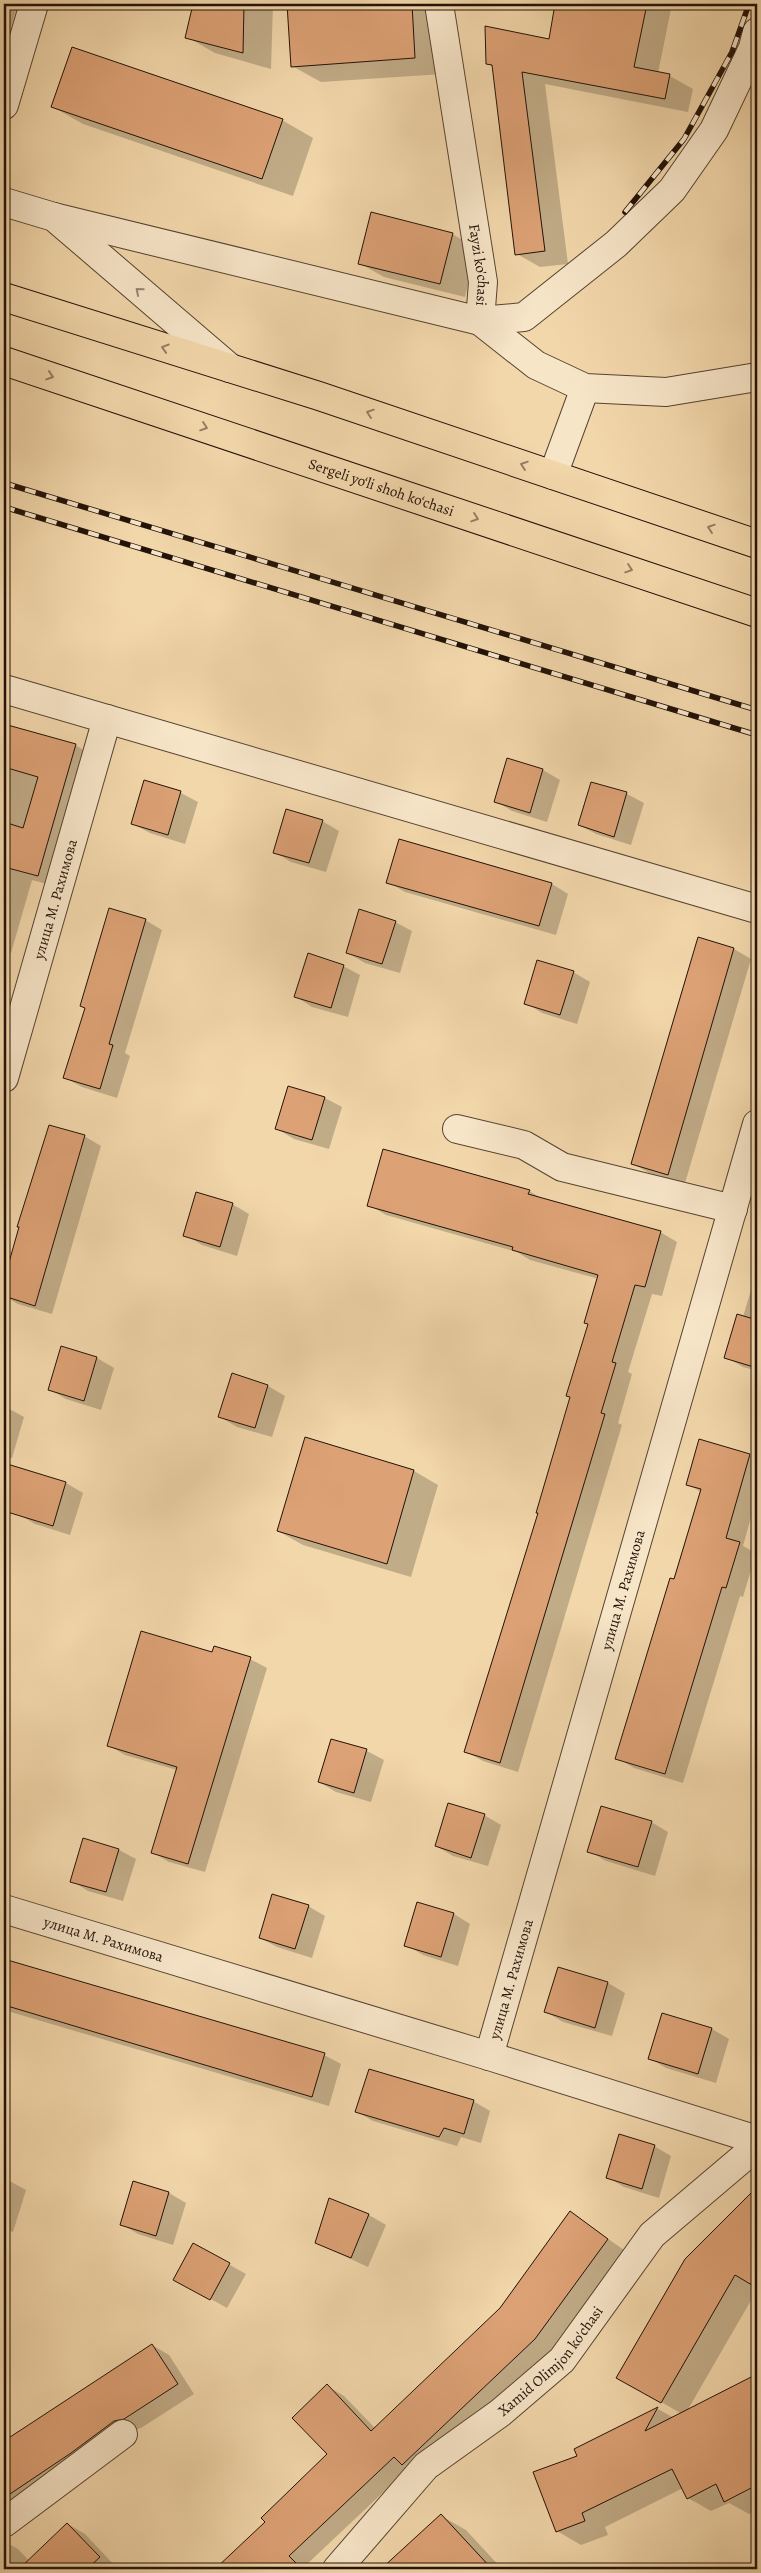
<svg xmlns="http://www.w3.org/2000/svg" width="761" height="2573" font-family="Alegreya,serif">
<rect width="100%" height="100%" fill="#f2d7ab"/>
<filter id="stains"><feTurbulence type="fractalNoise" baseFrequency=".004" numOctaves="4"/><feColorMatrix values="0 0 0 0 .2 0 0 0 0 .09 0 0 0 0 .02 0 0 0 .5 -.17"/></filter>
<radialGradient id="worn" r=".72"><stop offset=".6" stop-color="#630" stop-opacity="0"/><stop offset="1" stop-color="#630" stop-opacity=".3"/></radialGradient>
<!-- shadow -->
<g fill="#0003">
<polygon points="4,4 18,4 4,50"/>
<polygon points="194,4 273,4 271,69 215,53 187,37"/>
<polygon points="288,4 439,4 443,74 321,82 292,66"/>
<polygon points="556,4 672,4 658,73 670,76 693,89 688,112 545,84 568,264 540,267 517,254 493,67 487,63 610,52"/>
<polygon points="53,107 282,120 313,138 293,196 83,124"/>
<polygon points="452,234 477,248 465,297 384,277 359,263"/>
<polygon points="4,730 75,745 95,757 58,887 32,880 11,953 4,951"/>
<polygon points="508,759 543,770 560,780 547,822 512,811 495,801"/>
<polygon points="145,782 181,793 198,802 185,844 150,833 133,824"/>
<polygon points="592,783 627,794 644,803 631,845 596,834 579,825"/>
<polygon points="322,821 339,831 326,872 291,862 274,852"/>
<polygon points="464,857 552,884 568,894 556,935 405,892 388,882 464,859"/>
<polygon points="145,920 162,930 125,1053 130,1056 117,1098 82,1087 65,1078 86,1009"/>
<polygon points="395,922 412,931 400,973 365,963 348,953"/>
<polygon points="699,938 734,949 751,959 685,1183 649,1173 632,1163"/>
<polygon points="343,966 360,975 348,1017 312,1007 296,997"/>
<polygon points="573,972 590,982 577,1024 542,1013 526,1003"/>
<polygon points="325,1098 342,1107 329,1149 294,1139 277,1129"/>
<polygon points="84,1136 101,1146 52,1314 18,1304 4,1296 4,1284 21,1227"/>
<polygon points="529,1191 545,1200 660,1232 677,1242 662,1296 652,1294 628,1372 632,1374 618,1423 622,1425 518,1772 483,1761 466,1752 539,1513 571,1398 599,1279 530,1260 517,1252 386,1215 369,1205"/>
<polygon points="232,1204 249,1214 237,1256 202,1245 185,1235"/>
<polygon points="757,1270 757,1371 743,1367 726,1357 743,1317"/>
<polygon points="61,1348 97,1358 114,1368 101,1410 66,1399 49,1389"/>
<polygon points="268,1386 285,1396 272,1437 237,1427 220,1417"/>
<polygon points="4,1406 24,1417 12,1458 4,1456"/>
<polygon points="306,1439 414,1471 438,1485 411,1577 303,1545 278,1531"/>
<polygon points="749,1455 757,1460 757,1496 743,1546 756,1553 743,1597 740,1596 683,1783 634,1768 617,1758 701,1492 687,1484"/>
<polygon points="66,1483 83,1493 70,1535 35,1524 18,1514"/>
<polygon points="213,1654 250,1659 267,1668 205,1872 169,1862 152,1852 177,1770 125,1755 108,1745"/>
<polygon points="331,1740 367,1751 384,1760 371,1802 336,1792 319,1782"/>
<polygon points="484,1815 501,1825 488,1866 453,1856 436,1846"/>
<polygon points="651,1822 668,1832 655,1876 606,1861 589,1851"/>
<polygon points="119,1850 136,1859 123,1901 88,1891 72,1881"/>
<polygon points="308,1906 325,1916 312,1958 277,1947 260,1938"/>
<polygon points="454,1914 470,1924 458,1966 423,1955 406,1945"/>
<polygon points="4,1960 324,2055 341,2064 329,2106 4,2010"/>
<polygon points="559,1968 608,1983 625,1993 612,2036 563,2022 546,2012"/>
<polygon points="663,2015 712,2029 729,2039 716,2083 666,2068 649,2058"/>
<polygon points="473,2101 490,2111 481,2143 461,2137 457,2146 373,2121 357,2112"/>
<polygon points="654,2146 671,2156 659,2198 624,2187 607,2177"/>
<polygon points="4,2178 26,2190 13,2232 4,2229"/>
<polygon points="134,2183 169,2193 186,2203 173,2245 138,2234 121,2224"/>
<polygon points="757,2193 757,2290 687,2411 757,2376 757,2510 749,2514 729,2503 711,2511 688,2498 683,2488 605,2527 608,2535 581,2545 557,2531 579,2456 576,2450 658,2409 674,2418 682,2414 618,2377 748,2201"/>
<polygon points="329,2199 369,2215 386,2225 368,2267 316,2243"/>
<polygon points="571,2213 624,2250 552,2349 420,2474 409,2468 305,2566 308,2569 238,2569 228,2559 267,2522 329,2454 327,2386 344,2396 375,2428 501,2309"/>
<polygon points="194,2245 246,2274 227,2308 175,2279"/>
<polygon points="152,2345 169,2355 194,2394 141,2428 131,2431 4,2524 4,2449"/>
<polygon points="441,2516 466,2530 502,2569 383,2569"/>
<polygon points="68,2524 85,2534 116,2567 114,2569 48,2569 35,2556"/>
<polygon points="4,2536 9,2544 18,2549 37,2569 4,2569"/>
</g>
<!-- building -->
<g fill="#dca175" stroke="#221208">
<polygon points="193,4 244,4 243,53 185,38"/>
<polygon points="287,4 412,4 415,58 291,67"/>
<polygon points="555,4 647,4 634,67 670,74 665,99 522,72 545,251 515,255 492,65 486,64 485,26 549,39"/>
<polygon points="72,47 283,119 262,179 51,107"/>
<polygon points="371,212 453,233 440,284 358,264"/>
<polygon points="4,724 76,744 38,876 4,867 4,822 23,828 38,777 4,767"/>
<polygon points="507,758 543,769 530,813 494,802"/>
<polygon points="144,780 181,791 168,835 131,824"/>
<polygon points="591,782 627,792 614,837 578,825"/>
<polygon points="286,809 323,820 309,863 273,853"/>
<polygon points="399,839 552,883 539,926 386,883"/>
<polygon points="109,908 146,919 109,1044 113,1045 100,1089 63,1078 85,1008 80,1006"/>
<polygon points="359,909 396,921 382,964 346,953"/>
<polygon points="698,937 734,948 668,1175 631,1164"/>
<polygon points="308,953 344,965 331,1008 294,997"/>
<polygon points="537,960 574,971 560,1015 524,1004"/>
<polygon points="288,1086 325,1097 312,1140 275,1129"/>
<polygon points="49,1125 85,1135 35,1306 4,1296 4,1280 19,1227 17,1227"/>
<polygon points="383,1149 530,1190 528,1194 661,1231 645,1287 635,1285 612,1362 616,1363 601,1413 605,1414 500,1763 464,1752 538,1513 536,1513 570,1397 566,1396 588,1324 584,1323 598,1275 512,1250 513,1247 367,1206"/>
<polygon points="196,1192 233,1203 220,1247 183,1236"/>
<polygon points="737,1314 757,1320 757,1368 724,1358"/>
<polygon points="61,1346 97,1357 84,1401 48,1390"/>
<polygon points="232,1373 268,1385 255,1428 218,1417"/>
<polygon points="305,1437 414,1470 387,1564 277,1531"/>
<polygon points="699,1439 750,1454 726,1538 740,1542 726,1588 722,1587 665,1774 615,1759 670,1578 674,1579 701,1489 686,1485"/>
<polygon points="4,1463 66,1482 53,1526 4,1511"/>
<polygon points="141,1631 212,1652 214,1646 251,1657 188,1864 151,1853 177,1767 107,1746"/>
<polygon points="331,1739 367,1749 354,1793 318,1782"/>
<polygon points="448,1803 485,1814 471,1858 435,1846"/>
<polygon points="601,1806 652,1821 638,1867 587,1852"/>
<polygon points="83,1838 119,1849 106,1892 70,1882"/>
<polygon points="272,1894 309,1905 295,1949 259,1938"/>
<polygon points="417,1902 454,1913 441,1957 404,1946"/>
<polygon points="4,1959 325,2053 312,2097 4,2005"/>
<polygon points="558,1967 608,1982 595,2028 544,2012"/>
<polygon points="662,2013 712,2028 698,2074 648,2059"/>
<polygon points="369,2069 474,2100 464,2134 444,2128 439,2137 355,2112"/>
<polygon points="619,2134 655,2145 642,2189 606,2178"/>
<polygon points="133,2181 169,2192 156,2236 120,2225"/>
<polygon points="757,2187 757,2288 735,2275 661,2403 616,2378 685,2259"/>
<polygon points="329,2198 369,2214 351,2258 315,2243"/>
<polygon points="570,2211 608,2239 535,2339 402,2465 394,2457 289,2556 302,2569 215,2569 265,2522 261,2518 327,2454 292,2418 327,2384 371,2431 500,2308"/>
<polygon points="193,2243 230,2263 210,2300 173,2280"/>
<polygon points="152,2344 178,2384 124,2419 114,2421 71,2453 4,2498 4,2441"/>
<polygon points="757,2374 757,2485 724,2502 716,2484 687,2499 672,2469 582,2513 585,2521 556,2532 533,2472 577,2456 574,2449 658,2407 645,2431"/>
<polygon points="441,2514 492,2569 381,2569"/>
<polygon points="67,2523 100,2557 87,2569 19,2569"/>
</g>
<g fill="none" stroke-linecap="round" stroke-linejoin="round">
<!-- minor casing -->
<g stroke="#564331" stroke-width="30">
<g id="minor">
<path id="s1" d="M439,4l44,278 -3,39 56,44 49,23 81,4 91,-15"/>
<polyline points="4,105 34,4"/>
<polyline points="4,202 54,217 230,368"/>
<polyline points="54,217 480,321 524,317 616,244 672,190 714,130 753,48 757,32"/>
<polyline points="553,475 585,388"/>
<polyline points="4,689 757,909"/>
<path id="s2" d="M4,1078l103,-359"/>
<polyline points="457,1129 524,1145 562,1167 733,1209"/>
<path id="s3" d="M4,1909l485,147 268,84"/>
<path id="s4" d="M489,2056l268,-932"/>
<polyline points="4,2523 123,2434"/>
<path id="s5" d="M337,2569l89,-103 74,-53 62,-53 90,-125 105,-89"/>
</g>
</g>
<!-- major casing -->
<g stroke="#221208" stroke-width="30">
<g id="major">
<polyline points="4,297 319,396 757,544"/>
<path id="s6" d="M4,361l753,252"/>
</g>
</g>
<!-- minor -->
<use href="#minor" stroke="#f7e5c8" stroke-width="28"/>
<!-- major -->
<use href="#major" stroke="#f2d7ab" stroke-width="28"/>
<!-- rail casing -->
<g stroke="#221208" stroke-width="5.5">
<g id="rail">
<polyline points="625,212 684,139 732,52 749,4"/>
<polyline points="4,483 757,710"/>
<polyline points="4,507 757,735"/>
</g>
</g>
<!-- rail -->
<use href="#rail" stroke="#f7e5c8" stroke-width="4" stroke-dasharray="11" stroke-linecap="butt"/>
</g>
<!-- one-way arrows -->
<defs><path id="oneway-chevron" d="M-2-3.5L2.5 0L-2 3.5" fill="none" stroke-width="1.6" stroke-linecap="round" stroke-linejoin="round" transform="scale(1.25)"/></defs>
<use stroke="#978672" href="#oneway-chevron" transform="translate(139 291) rotate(-140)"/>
<g stroke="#947e62">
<use href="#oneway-chevron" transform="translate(165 348) rotate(-163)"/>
<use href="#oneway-chevron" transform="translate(50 376) rotate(18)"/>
<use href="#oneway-chevron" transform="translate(370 413) rotate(-161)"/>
<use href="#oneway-chevron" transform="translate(204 427) rotate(19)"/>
<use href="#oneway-chevron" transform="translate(524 465) rotate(-161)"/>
<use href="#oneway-chevron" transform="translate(475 518) rotate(19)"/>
<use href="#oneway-chevron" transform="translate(711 528) rotate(-161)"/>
<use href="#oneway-chevron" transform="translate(629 569) rotate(19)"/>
</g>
<g text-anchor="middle" stroke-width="4" stroke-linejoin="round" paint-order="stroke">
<!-- street labels -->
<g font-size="15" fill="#221208" stroke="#f7e5c8">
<text dy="5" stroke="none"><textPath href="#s1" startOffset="264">Fayzi ko'chasi</textPath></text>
<text dy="5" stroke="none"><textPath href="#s6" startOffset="398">Sergeli yo‘li shoh ko‘chasi</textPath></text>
<text dy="5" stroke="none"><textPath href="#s2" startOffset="186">улица М. Рахимова</textPath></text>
<text dy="5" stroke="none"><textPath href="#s4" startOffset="485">улица М. Рахимова</textPath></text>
<text dy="5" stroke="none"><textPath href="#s3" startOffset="104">улица М. Рахимова</textPath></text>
<text dy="5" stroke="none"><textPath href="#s4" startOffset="80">улица М. Рахимова</textPath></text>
<text dy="5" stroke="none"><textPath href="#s5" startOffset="300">Xamid Olimjon ko'chasi</textPath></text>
</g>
</g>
<!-- margin -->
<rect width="761" height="2573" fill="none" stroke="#f2d7ab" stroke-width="20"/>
<rect x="5" y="5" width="751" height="2563" fill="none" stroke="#221208" stroke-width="2.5"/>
<rect x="10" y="10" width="741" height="2553" fill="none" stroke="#221208"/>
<rect width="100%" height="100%" filter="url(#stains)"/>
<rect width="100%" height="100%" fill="url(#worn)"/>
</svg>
